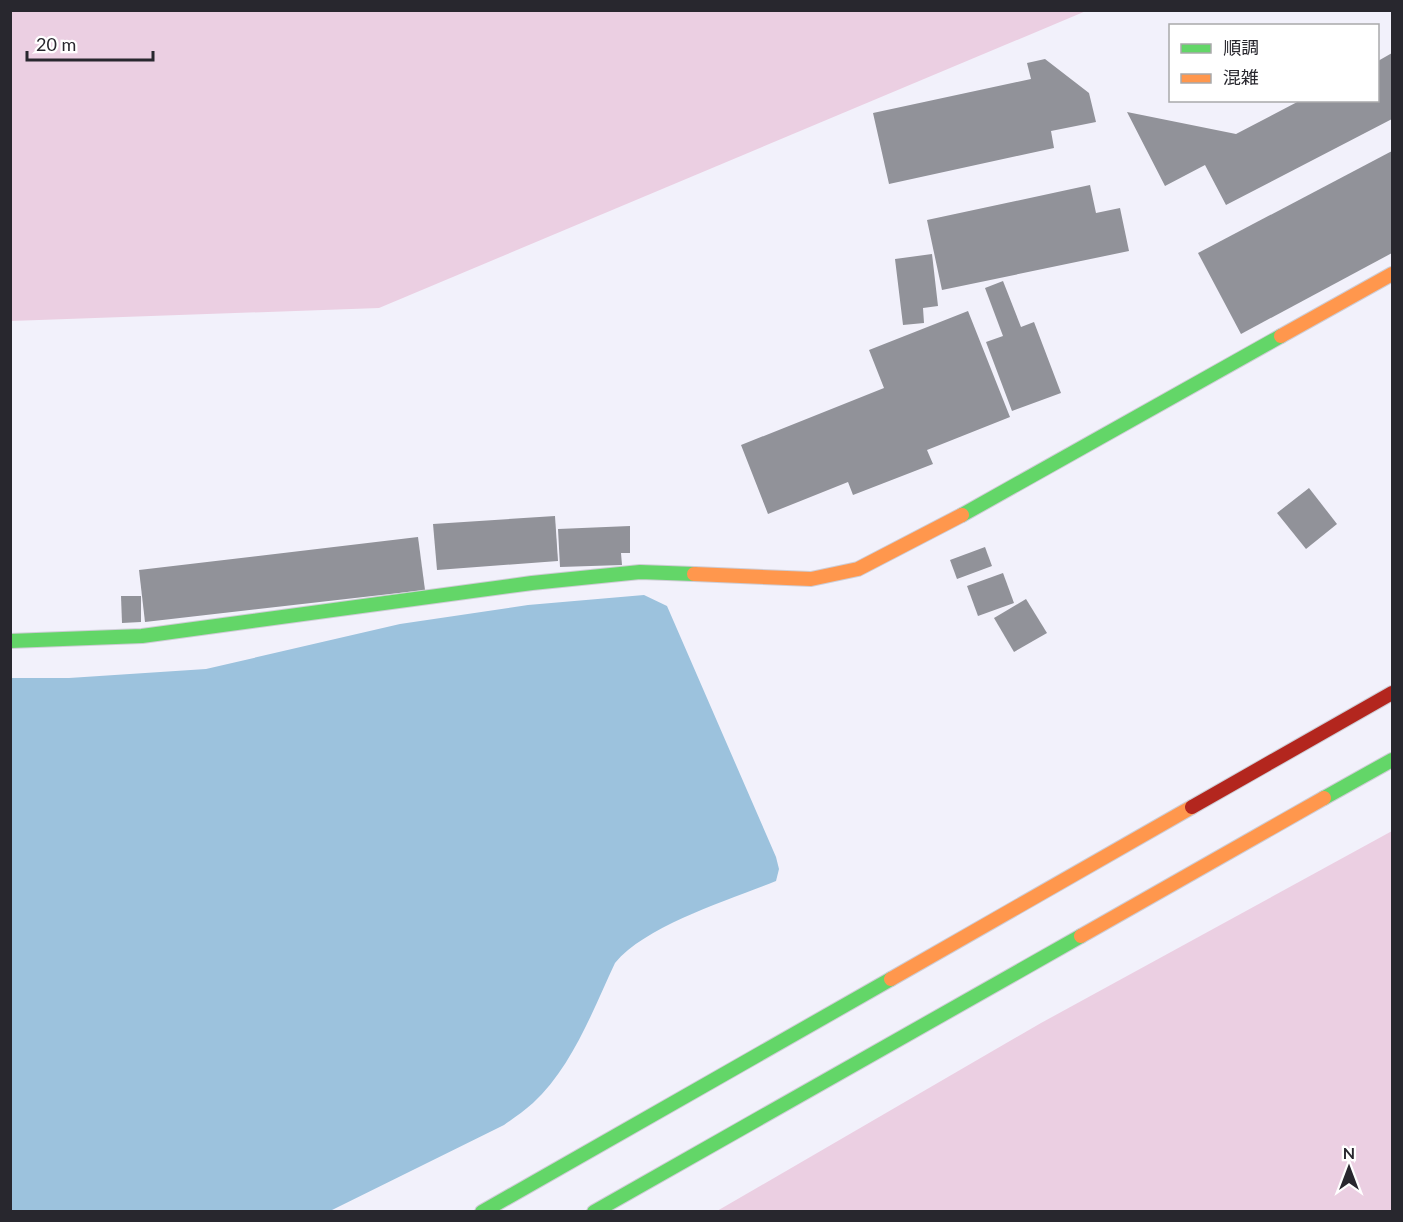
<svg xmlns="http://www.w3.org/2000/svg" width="1403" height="1222" font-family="Lato,'Noto Sans JP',sans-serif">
<rect width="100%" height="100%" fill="#f2f1fb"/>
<!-- green -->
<g fill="#ebcfe2">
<polygon points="10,11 11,10 1086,11 379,308 11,321"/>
<polygon points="1392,831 1392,1211 717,1211 1041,1023"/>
</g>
<!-- water -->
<path fill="#9cc2dd" d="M644,595l23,11 109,251 3,12 -3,12c-48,20 -128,43 -161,82 -22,47 -43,104 -82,140 -9,8 -19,15 -29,22l-174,86h-319v-533h58l137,-9 194,-45 128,-19z"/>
<!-- building -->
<g fill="#919299">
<polygon points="1392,53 1392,119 1226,205 1205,165 1165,186 1127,112 1236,134 1301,100 1378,100 1378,61"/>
<polygon points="1045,59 1089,93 1096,122 1051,131 1054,148 889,184 873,113 1031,79 1027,63"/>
<polygon points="1392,151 1392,253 1241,334 1198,253"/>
<polygon points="1090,185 1096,213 1120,208 1129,251 942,290 927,220"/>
<polygon points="932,254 938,306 923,308 924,323 903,325 895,259"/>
<polygon points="1003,281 1021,327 1034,322 1061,393 1012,411 986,342 1003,336 985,288"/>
<polygon points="968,311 1010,417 927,450 933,464 853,495 848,482 768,514 741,445 884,388 869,350"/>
<polygon points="1309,488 1337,524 1306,549 1277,513"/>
<polygon points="555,516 558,561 437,570 433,524"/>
<polygon points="630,526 630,553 621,553 622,565 560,567 558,529"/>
<polygon points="418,537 425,590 145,622 139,570"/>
<polygon points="985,547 992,566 957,579 950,560"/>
<polygon points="1003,573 1014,603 978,616 967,586"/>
<polygon points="121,596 141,596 141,622 122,623"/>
<polygon points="1026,599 1047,633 1014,652 994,618"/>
</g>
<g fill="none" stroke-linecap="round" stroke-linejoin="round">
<!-- fast casing -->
<g stroke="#cecdd5" stroke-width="16">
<g id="fast">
<polyline points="962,515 1281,336"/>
<polyline points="10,641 142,636 532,583 640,572 694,574"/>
<polyline points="1324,798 1392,760"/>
<polyline points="482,1212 891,979"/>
<polyline points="594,1212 1081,936"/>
</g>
</g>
<!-- slow casing -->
<g stroke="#cecdd5" stroke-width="16">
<g id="slow">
<polyline points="1281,336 1392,274"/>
<polyline points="694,574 811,579 858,569 962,515"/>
<polyline points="1081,936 1324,798"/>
<polyline points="891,979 1192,807"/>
</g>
</g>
<!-- jam casing -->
<g stroke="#cecdd5" stroke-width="16">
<polyline id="jam" points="1192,807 1392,693"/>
</g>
<!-- fast -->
<use href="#fast" stroke="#63d668" stroke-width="14"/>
<!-- slow -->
<use href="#slow" stroke="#ff974d" stroke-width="14"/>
<!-- jam -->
<use href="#jam" stroke="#b3261e" stroke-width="14"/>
</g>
<!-- border -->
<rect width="1403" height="1222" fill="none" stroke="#28272e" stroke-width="24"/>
<!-- legend -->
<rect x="1169" y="24" width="210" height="78" fill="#ffffff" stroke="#a9a9ab" stroke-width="1.5"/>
<rect x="1181" y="44" width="30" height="9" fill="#63d668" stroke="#a9a9ab" stroke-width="1.5"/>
<text x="1223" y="54" font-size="18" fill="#28272e">順調</text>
<rect x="1181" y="74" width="30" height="9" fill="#ff974d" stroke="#a9a9ab" stroke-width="1.5"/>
<text x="1223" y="84" font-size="18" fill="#28272e">混雑</text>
<!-- north arrow -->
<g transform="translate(1349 1168)" stroke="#ffffff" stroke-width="4.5" paint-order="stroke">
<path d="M0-4.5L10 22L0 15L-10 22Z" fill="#28272e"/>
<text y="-9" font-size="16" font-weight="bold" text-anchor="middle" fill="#28272e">N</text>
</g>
<!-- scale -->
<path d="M27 51v9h126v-9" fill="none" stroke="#28272e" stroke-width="3"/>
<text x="36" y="51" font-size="18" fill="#28272e" stroke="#ffffff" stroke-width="4.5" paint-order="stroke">20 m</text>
</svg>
